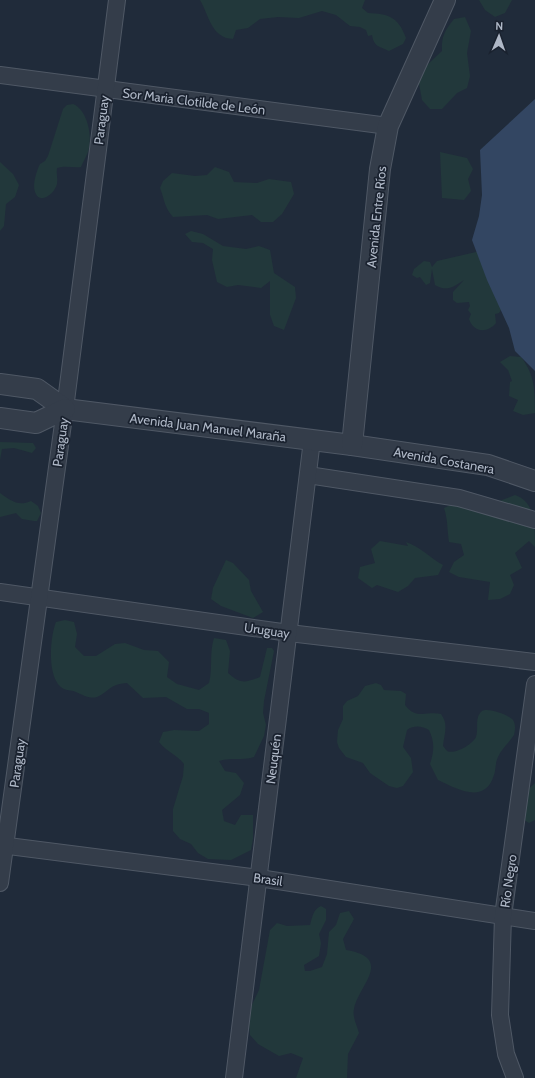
<svg xmlns="http://www.w3.org/2000/svg" width="535" height="1078" font-family="Cabin,sans-serif">
<rect width="100%" height="100%" fill="#202b3a"/>
<!-- green -->
<g fill="#22383b">
<path d="M200,0h165l-3,8 6,5c20,1 30,3 38,25l-3,6 -14,7c-10,-5 -15,-4 -17,-16l-4,1 -2,-6 -6,-3 -10,-1 -14,-11 -14,-4 -23,7 -21,-1 -18,2 -12,9 -12,2 -3,9c-22,-1 -24,-24 -33,-39z"/>
<polygon points="479,0 512,0 505,13 495,17 485,10"/>
<path d="M465,17l6,14 -4,22 3,23 -3,12 -10,5 -15,16h-12l-8,-9 -4,-22 6,-10 18,-17c-1,-14 3,-21 12,-32z"/>
<path d="M73,104c15,6 20,34 15,48 -2,5 -5,10 -7,15 -8,1 -16,-2 -24,1 -1,5 1,11 0,16 -2,9 -17,22 -22,8 -3,-8 2,-22 5,-28l5,-3 3,-5 15,-47 4,-4z"/>
<polygon points="440,152 467,158 473,169 468,179 471,191 464,200 442,198"/>
<polygon points="0,162 13,174 19,185 15,197 6,204 4,226 0,231"/>
<path d="M215,167l14,5 5,10 23,1 12,-4 22,3 3,12 -12,20 -9,8h-12l-9,-7 -34,4 -11,-4 -34,2c-9,-10 -8,-16 -13,-29l3,-7 9,-8 23,3 12,-1z"/>
<polygon points="191,231 203,234 223,246 246,249 259,246 270,250 274,273 295,287 296,298 284,330 274,326 270,315 270,281 261,288 238,285 227,287 217,282 212,260 213,249 203,243 192,242 185,234"/>
<path d="M476,252h4l23,55 -4,6 -4,1 1,9c-9,11 -23,9 -27,-4l2,-5 -3,-4 2,-4 -1,-4 -12,1 -4,-3v-8l11,-12c-11,7 -17,12 -29,5l-3,-16 -2,14 -4,2 -6,-8 -3,1 -5,-3 2,-6 10,-8 6,1 2,5 5,-6z"/>
<path d="M510,356l11,1c14,18 14,34 14,56l-12,2 -10,-4 5,-11 -9,-4 1,-14 2,-1 -4,-11 -8,-8z"/>
<polygon points="0,442 33,443 36,448 32,453 14,448 2,449 0,460"/>
<path d="M0,493c10,7 18,14 31,8l7,5 3,7 -4,8h-3l-12,-2 -6,-6 -16,4z"/>
<path d="M515,495c20,7 20,28 20,52l-6,-6 -14,12 7,15 -12,7 4,10 -4,9 -10,5 -12,1 2,-18 -31,-5 -10,-5 5,-10 10,-7 -3,-11 -12,-2c-2,-12 -1,-22 -5,-34l11,-5h39z"/>
<path d="M380,541l28,5 -2,-4c15,5 24,16 37,23l-5,10 -23,3 -7,8 -10,6 -21,-7 -5,3 -14,-10 2,-11 15,-4 -4,-14z"/>
<polygon points="226,560 233,563 249,580 251,591 263,612 253,618 221,606 211,599 213,588"/>
<path d="M65,620l9,2 3,12 -2,13 9,9h12l19,-12 10,-1 19,7 14,1 11,11 -2,15 10,7 22,6 10,-7c4,-15 0,-29 5,-45l12,2 4,11 -2,22c12,11 17,10 32,4l7,-29h5l2,3 -10,50 -1,12 3,12 -2,11 -10,21c-13,4 -22,0 -35,4l6,10 11,2 8,10 -4,12 -18,15 2,11 11,4 6,-10h12v24l-2,11 -20,10 -23,-1 -10,-6 -7,-9 -11,-5 -7,-8v-22l10,-33 1,-12c-8,-10 -17,-12 -25,-22l4,-10 11,-2 25,1 10,-7v-11l-10,-4h-12l-21,-12 -23,1 -16,-15c-18,1 -18,9 -30,14 -8,2 -14,-2 -21,-5 -3,-2 -8,-1 -12,-3 -18,-9 -14,-52 -8,-67z"/>
<path d="M376,683l5,2 3,5 17,1 5,3 -1,11c11,15 22,6 36,9 8,11 3,20 2,32 1,1 4,5 4,5 8,4 26,-7 29,-14 3,-9 -2,-19 6,-26 6,-4 27,4 31,9 3,4 2,11 1,15 -5,8 -12,13 -16,22 -3,6 -2,13 -4,18 -9,30 -37,14 -56,5l-8,-16c4,-12 5,-22 -1,-34 -7,-4 -15,-5 -22,0l-4,17 8,11 2,14 -10,14 -6,2 -8,-2 -19,-13 -7,-10 -17,-6 -7,-9 -2,-6 1,-12 5,-11v-13l4,-5 11,-5 7,-10z"/>
<polygon points="535,783 535,820 529,823 519,817 522,795"/>
<path d="M321,906l5,3v11l-7,14 2,9 -2,13 -15,9 1,6h5l12,-4 5,-13 2,-22 7,-7 4,-12 9,-2 5,8 -11,20 3,11c49,8 12,36 8,59 -2,7 3,17 5,24l-11,21 -1,24h-51l7,-20 -12,-5 -12,3 -21,-12 -8,-9 -1,-11v-13l10,-21 11,-60 7,-7 10,3 23,-1c2,-7 3,-16 11,-19z"/>
</g>
<!-- water -->
<polygon fill="#334662" points="535,99 535,371 515,351 509,328 487,280 472,240 479,216 482,195 480,150"/>
<g fill="none" stroke-linecap="round" stroke-linejoin="round">
<!-- minor casing -->
<g stroke="#4f5865" stroke-width="18">
<g id="minor">
<polyline points="0,75 388,126"/>
<polyline points="308,475 459,498 535,520"/>
<polyline points="0,592 289,633 535,662"/>
<polyline points="0,845 259,878 535,921"/>
<polyline points="0,883 65,409 117,0"/>
<polyline points="234,1078 312,440"/>
<polyline points="515,1078 506,1054 500,1015 503,916 535,684"/>
</g>
</g>
<!-- tertiary casing -->
<g stroke="#4f5865" stroke-width="22">
<g id="tertiary">
<polyline points="0,384 37,389 65,409 352,445 488,465 535,481"/>
<polyline points="0,418 36,423 65,409"/>
<polyline points="352,445 380,169 388,126 445,0"/>
</g>
</g>
<!-- minor -->
<use href="#minor" stroke="#343d4a" stroke-width="16"/>
<!-- tertiary -->
<use href="#tertiary" stroke="#343d4a" stroke-width="20"/>
</g>
<g text-anchor="middle" stroke-width="3.5" stroke-linejoin="round" paint-order="stroke">
<!-- street labels -->
<g font-size="13" fill="#afb8c7" stroke="#1a222f">
<text transform="translate(194 101) rotate(7)" y="5">Sor Maria Clotilde de León</text>
<text transform="translate(101 120) rotate(-83)" y="5">Paraguay</text>
<text transform="translate(376 217) rotate(-84)" y="5">Avenida Entre Ríos</text>
<text transform="translate(208 427) rotate(7)" y="5">Avenida Juan Manuel Maraña</text>
<text transform="translate(60 442) rotate(-82)" y="5">Paraguay</text>
<text transform="translate(444 460) rotate(10)" y="5">Avenida Costanera</text>
<text transform="translate(267 630) rotate(8)" y="5">Uruguay</text>
<text transform="translate(273 759) rotate(-83)" y="5">Neuquén</text>
<text transform="translate(17 763) rotate(-82)" y="5">Paraguay</text>
<text transform="translate(268 879) rotate(8)" y="5">Brasil</text>
<text transform="translate(508 881) rotate(-82)" y="5">Río Negro</text>
</g>
</g>
<!-- north arrow -->
<g transform="translate(499 36) rotate(2)" stroke="#1a222f" stroke-width="3" paint-order="stroke">
<path d="M0-3L7 15L0 10L-7 15Z" fill="#afb8c7"/>
<text y="-6" font-size="11" font-weight="bold" text-anchor="middle" fill="#afb8c7">N</text>
</g>
</svg>
